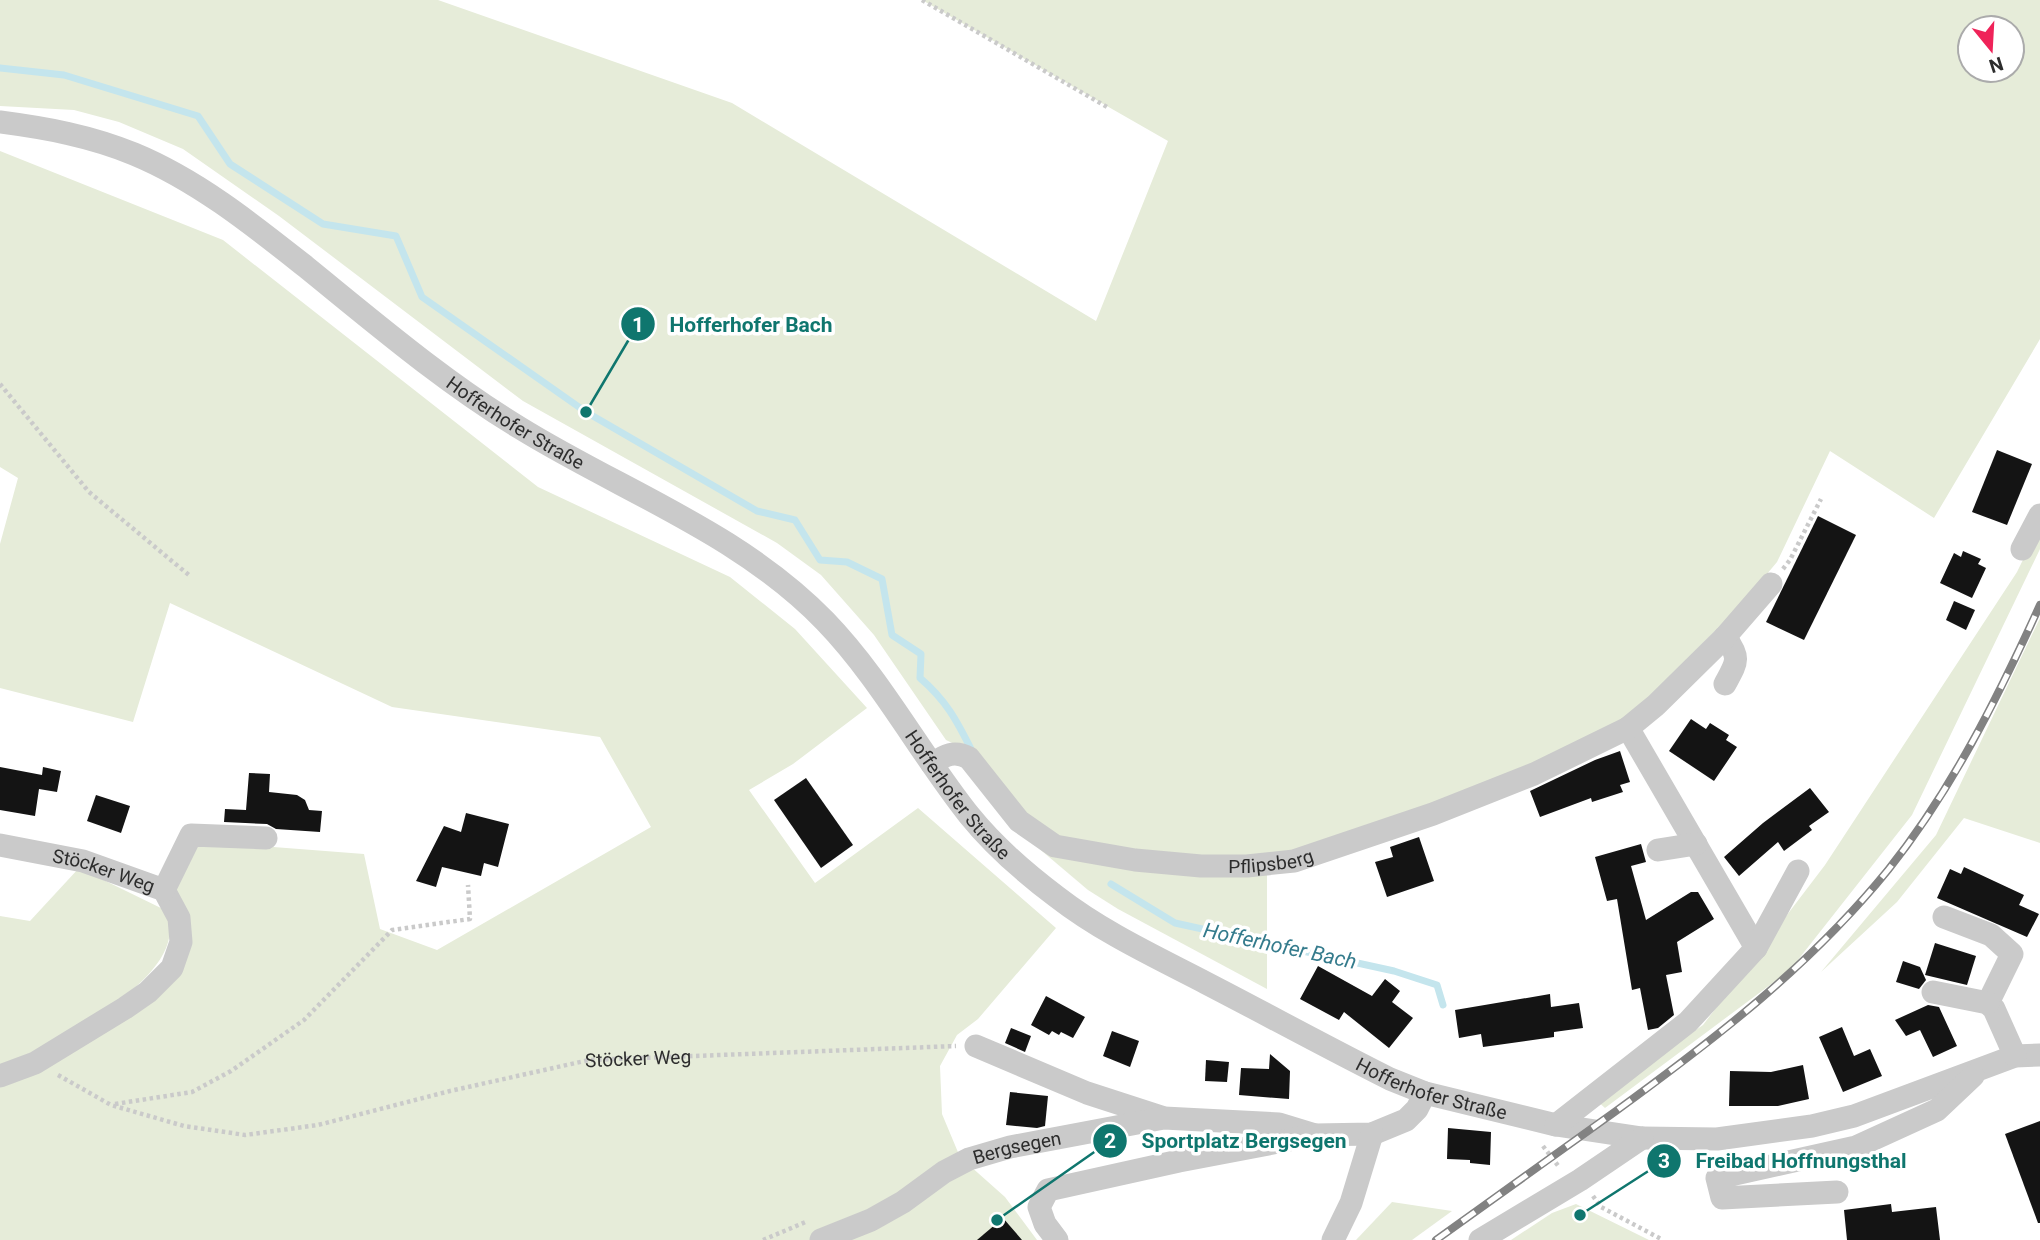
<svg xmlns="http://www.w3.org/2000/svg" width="2040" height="1240" font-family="Roboto,sans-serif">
<rect width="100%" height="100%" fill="#fff"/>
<!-- green -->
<g fill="#e6ecd9" fill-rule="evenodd">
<path d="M0,0h438l294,103 364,218 72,-180 -246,-141h1118v339l-106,179 -104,-67 -53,111 -36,43 -113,113 -50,31 -249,95 -82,18 -186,-21 -32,-23 -56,-65 -27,-13 -72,-105 -53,-60 -44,-32 -254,-142 -244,-185 -96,-67 -64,-27 -45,-12 -74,-4zM1970,28h42v42h-42z"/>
<polygon points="0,151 223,240 538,487 730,577 795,629 867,708 793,764 749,790 815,883 918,808 1056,928 978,1019 957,1035 940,1066 942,1114 960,1157 1005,1197 1037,1240 0,1240 0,1083 187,956 170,890 194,841 364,854 380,929 437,950 651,827 600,737 392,707 170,603 133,722 0,688 0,544 18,478 0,467"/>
<polygon points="2040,525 2040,549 1912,815 1790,970 1605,1108 1596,1100 1703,1025 1825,865 2017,572"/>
<polygon points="2040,618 2040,843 1964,818 1897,902 1821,972 1936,835"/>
<polygon points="1036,846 1267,872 1267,989 1118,909 1088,890"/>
<path d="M79,868l86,42c2,6 6,14 5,20 -1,59 -124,115 -170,138v-152l30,5z"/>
<polygon points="1392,1202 1452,1211 1412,1240 1356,1240"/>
<polygon points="1576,1204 1649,1240 1511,1240 1552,1213"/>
</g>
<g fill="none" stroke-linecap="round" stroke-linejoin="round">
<!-- stream -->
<g stroke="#c4e5ed" stroke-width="7">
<path d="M0,68l64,7 134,41 32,48 93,60 73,12 26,61 164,115 171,99 38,9 25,40 27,2 35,17 10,56 29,19 -1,24c26,22 37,43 52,73"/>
<polyline points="1111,884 1175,923 1394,971 1437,985 1443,1005"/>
</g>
</g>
<!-- building -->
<g fill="#141414">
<polygon points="1997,450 2032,464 2007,525 1972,512"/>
<polygon points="1818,516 1856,535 1804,640 1766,622"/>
<polygon points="1963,551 1981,559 1978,564 1986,568 1972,598 1940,583 1954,553 1961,557"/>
<polygon points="1954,601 1975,610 1966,630 1946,620"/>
<polygon points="1691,719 1706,729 1710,723 1729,735 1726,740 1737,747 1714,781 1669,751"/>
<polygon points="1620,751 1630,782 1620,785 1623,792 1592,802 1591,798 1540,817 1530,791 1595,760"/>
<polygon points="0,767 42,775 43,767 61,771 57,792 39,789 35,816 0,810"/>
<polygon points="249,773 270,774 269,792 297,795 305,800 309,810 322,811 320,832 276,829 267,824 224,822 225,809 246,810"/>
<polygon points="806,778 853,845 821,868 774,800"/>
<polygon points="1810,788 1829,812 1809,826 1812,830 1784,851 1778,842 1739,876 1724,857 1763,823"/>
<polygon points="96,795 130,806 121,833 87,821"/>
<polygon points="466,813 509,824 498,867 484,863 481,876 442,867 436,887 416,881 444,826 461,832"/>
<polygon points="1419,837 1434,881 1387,897 1375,862 1393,857 1390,847"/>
<polygon points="1641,844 1646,862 1631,866 1646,920 1691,892 1698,892 1714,919 1677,942 1682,972 1666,975 1674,1015 1658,1028 1648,1030 1640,988 1632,990 1617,899 1607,901 1595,857"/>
<polygon points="1964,867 2024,895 2019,905 2039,914 2027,937 1937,898 1950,869 1961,874"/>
<polygon points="1935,943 1976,956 1967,985 1925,975"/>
<polygon points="1903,961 1920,967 1926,980 1919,989 1896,982"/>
<polygon points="1318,966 1372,996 1385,979 1400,991 1392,1002 1413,1018 1389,1048 1344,1012 1339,1020 1300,999"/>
<polygon points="1550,994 1551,1007 1579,1003 1583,1028 1554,1032 1554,1037 1483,1047 1481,1034 1459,1038 1455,1010"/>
<polygon points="1046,996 1085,1017 1073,1038 1061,1032 1059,1035 1052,1031 1049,1035 1031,1025"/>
<polygon points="1928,1005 1939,1007 1957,1046 1933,1057 1920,1030 1906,1036 1895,1020"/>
<polygon points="1842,1027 1854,1056 1870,1049 1882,1076 1843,1092 1819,1037"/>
<polygon points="1011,1028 1031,1036 1025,1052 1005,1043"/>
<polygon points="1112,1031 1139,1041 1130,1067 1103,1056"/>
<polygon points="1270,1054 1290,1071 1289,1099 1239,1095 1241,1068 1269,1069"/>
<polygon points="1206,1060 1229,1062 1227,1082 1205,1081"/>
<polygon points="1803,1065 1809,1099 1778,1106 1729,1106 1730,1071 1771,1072"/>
<polygon points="1010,1092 1048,1096 1045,1126 1037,1128 1006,1125"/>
<polygon points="2040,1121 2040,1223 2038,1223 2005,1134"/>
<polygon points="1448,1128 1491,1132 1490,1165 1470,1163 1470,1160 1447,1159"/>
<polygon points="1891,1204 1892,1212 1936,1207 1940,1240 1847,1240 1844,1210"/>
<polygon points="1003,1218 1022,1240 977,1240"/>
</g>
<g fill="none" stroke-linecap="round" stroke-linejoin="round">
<!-- path -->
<g stroke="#cacaca" stroke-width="4.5" stroke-dasharray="3.5 3.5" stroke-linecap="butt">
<polyline points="922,0 1107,107"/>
<polyline points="0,384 89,492 190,576"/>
<polyline points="1783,569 1790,560 1821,499"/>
<path id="s1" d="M58,1075l53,30 73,21 61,9 73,-10 132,-34 139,-31 367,-14"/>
<polyline points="115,1104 192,1092 231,1071 304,1020 392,930 470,919 468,885"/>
<polyline points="1543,1146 1559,1167"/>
<polyline points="1593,1196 1601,1207 1663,1240"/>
<polyline points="763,1240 808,1221"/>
</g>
<!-- minor -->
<g stroke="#cacaca" stroke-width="23">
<path id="s2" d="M0,122c46,6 90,14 134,32 63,26 119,71 172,113 69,56 138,115 214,161 102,63 220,105 305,193 56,58 94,131 144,194 25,31 56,58 88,82 45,35 99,60 149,86 62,32 122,65 184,96l35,14 131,32 86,13 75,1 95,-13 42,-10 161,-60 25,-1"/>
<polyline points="2022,549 2040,515"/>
<path d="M1725,684c12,-22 16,-26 0,-47"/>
<polyline points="1628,728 1756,948"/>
<path id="s3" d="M932,764c13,-9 22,-14 37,-6l50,63 36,25 80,14 66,6h46l47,-5 139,-47 101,-40 94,-46 28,-23 69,-68 46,-53"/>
<path id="s4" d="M0,845l83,16 81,29 15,28 2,24 -9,26 -24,24 -23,16 -90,55 -35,13"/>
<polyline points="1658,850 1696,844"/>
<polyline points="164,890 191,835 266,838"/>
<polyline points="1944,917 1991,935 2012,954 1988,1003 1994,1009 2015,1056"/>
<polyline points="1933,992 1988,1003"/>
<polyline points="976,1046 1087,1093 1161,1117"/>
<polyline points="1556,1125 1688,1022 1756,948 1798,871"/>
<polyline points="1837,1192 1722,1198 1717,1178 1856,1147 1937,1110 1973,1076"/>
<path id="s5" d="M821,1240l50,-20 32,-18 41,-30 25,-13 41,-12 154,-29 115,6 36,11"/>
<polyline points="1057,1240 1045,1224 1039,1207 1048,1190 1179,1161 1315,1135 1372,1134 1406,1120 1417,1109 1425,1093"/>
<polyline points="1333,1240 1351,1203 1372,1134"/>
<polyline points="1480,1240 1580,1180 1642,1138"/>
</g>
<!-- rail casing -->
<g stroke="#828282" stroke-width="8">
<path id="rail" d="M1436,1240c60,-43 120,-86 180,-129 100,-73 194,-145 272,-241 64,-80 110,-173 152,-265"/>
</g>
<!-- rail -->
<use href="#rail" stroke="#fff" stroke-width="5" stroke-dasharray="16" stroke-linecap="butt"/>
</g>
<g text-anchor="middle" stroke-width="7" stroke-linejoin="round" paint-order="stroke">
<!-- street labels -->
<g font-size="19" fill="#2d2d2d" stroke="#fff">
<text dy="7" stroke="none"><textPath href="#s2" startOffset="606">Hofferhofer Straße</textPath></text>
<text dy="7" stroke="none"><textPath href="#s2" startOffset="1194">Hofferhofer Straße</textPath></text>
<text dy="7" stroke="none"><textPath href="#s3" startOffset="382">Pflipsberg</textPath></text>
<text dy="7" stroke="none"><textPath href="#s4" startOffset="107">Stöcker Weg</textPath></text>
<text dy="7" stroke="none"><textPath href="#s1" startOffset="600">Stöcker Weg</textPath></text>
<text dy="7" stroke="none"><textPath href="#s2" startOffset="1760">Hofferhofer Straße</textPath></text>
<text dy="7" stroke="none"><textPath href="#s5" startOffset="219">Bergsegen</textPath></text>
</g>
<!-- water labels -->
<g font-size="21" font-style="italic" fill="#347b8c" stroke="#fff">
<text transform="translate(1280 946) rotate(12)" y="7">Hofferhofer Bach</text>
</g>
</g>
<!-- callouts -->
<path fill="none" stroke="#0f766e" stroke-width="2.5" d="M586 412L638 324M997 1220L1110 1141M1580 1215L1664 1161"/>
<g fill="#0f766e" stroke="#fff" stroke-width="2.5">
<circle cx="586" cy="412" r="7"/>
<circle cx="997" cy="1220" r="7"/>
<circle cx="1580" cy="1215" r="7"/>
<circle cx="638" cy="324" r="18"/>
<circle cx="1110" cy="1141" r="18"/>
<circle cx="1664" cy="1161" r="18"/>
</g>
<g font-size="21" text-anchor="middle" font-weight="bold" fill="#fff">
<text x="638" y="332">1</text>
<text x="1110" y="1148">2</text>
<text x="1664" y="1168">3</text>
</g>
<g font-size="21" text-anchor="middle" font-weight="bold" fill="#0f766e" stroke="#fff" stroke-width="7" stroke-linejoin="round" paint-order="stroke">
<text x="751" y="332">Hofferhofer Bach</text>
<text x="1244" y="1148">Sportplatz Bergsegen</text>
<text x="1801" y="1168">Freibad Hoffnungsthal</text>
</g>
<!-- north arrow -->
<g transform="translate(1991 49) rotate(162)"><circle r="33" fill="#ffffff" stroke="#ababab" stroke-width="2"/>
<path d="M0-5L12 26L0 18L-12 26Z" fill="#ef2359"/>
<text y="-10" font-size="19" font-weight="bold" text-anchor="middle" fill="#2d2d2d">N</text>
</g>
</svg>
